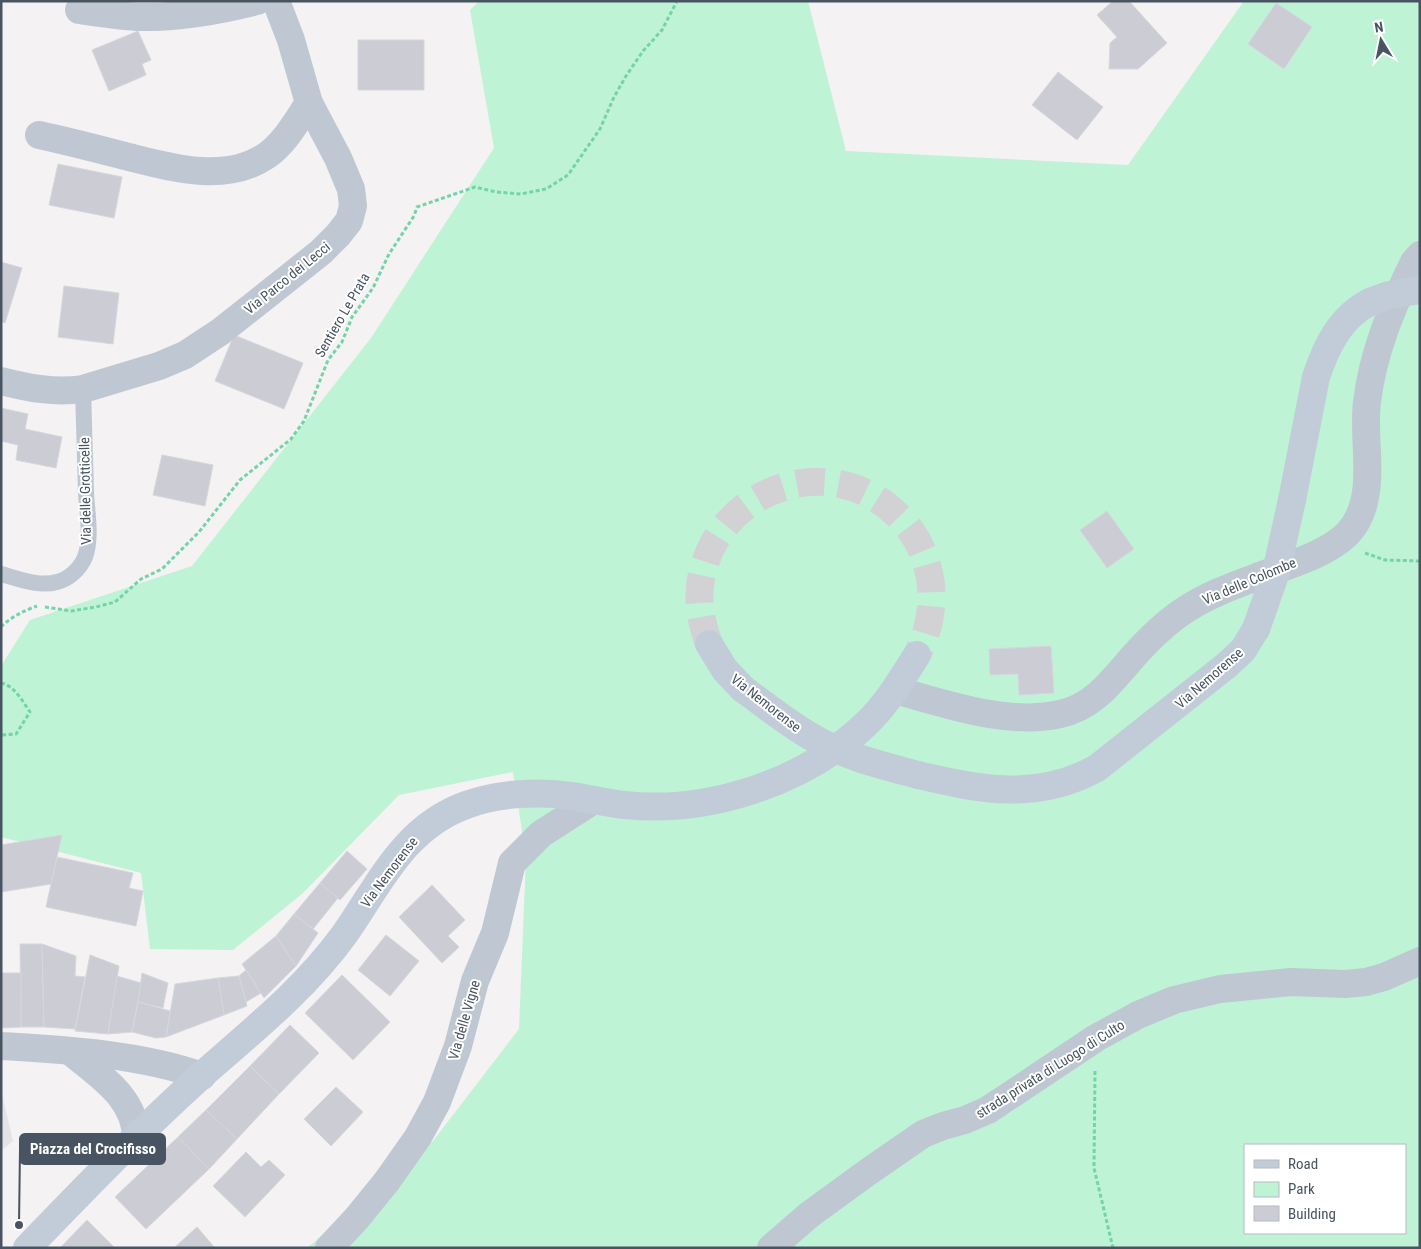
<svg xmlns="http://www.w3.org/2000/svg" width="1421" height="1249" font-family="'Roboto Condensed',sans-serif">
<rect width="100%" height="100%" fill="#f4f2f2"/>
<!-- education -->
<polygon fill="#e5e3e4" points="1,1090 13,1141 1,1151"/>
<!-- green -->
<path fill="#bff3d5" fill-rule="evenodd" d="M479,1h329l38,150 282,14 116,-164h176v1247h-1113l126,-107 86,-112 7,-172 -13,-85 -114,23 -96,98 -70,57 -83,-1 -9,-76 -140,-36v-171l29,-46 162,-54 179,-228 123,-190 -24,-138zM1245,1145h160v88h-160z"/>
<!-- building -->
<g fill="#cccdd4" stroke="#d5d7dd">
<polygon points="1113,1 1129,1 1167,43 1138,69 1109,69 1110,43 1117,37 1097,15"/>
<polygon points="1276,3 1312,27 1284,69 1248,44"/>
<polygon points="138,31 151,60 142,64 146,75 109,91 92,50"/>
<rect x="358" y="40" width="66" height="50"/>
<polygon points="1058,72 1103,107 1077,140 1032,105"/>
<polygon points="58,164 122,177 114,218 49,205"/>
<polygon points="1,262 22,268 5,323 1,321"/>
<polygon points="64,286 119,293 113,344 58,337"/>
<polygon points="234,335 303,363 284,409 215,381"/>
<polygon points="1,408 28,414 25,429 62,437 56,468 16,460 18,445 1,441"/>
<polygon points="162,455 213,465 205,506 153,495"/>
<polygon points="1107,511 1134,549 1107,568 1080,530"/>
<polygon points="1051,646 1054,693 1019,695 1018,674 990,675 989,649"/>
<polygon points="62,835 51,884 1,892 1,845"/>
<polygon points="347,851 367,869 340,900 320,883"/>
<polygon points="57,857 133,873 129,888 143,891 136,926 46,907"/>
<polygon points="320,883 338,898 313,929 294,914"/>
<polygon points="432,885 465,920 448,936 459,947 442,963 399,917"/>
<polygon points="294,914 318,933 296,966 276,936"/>
<polygon points="386,935 419,961 390,996 358,970"/>
<polygon points="276,936 296,966 264,998 242,964"/>
<polygon points="20,944 42,944 44,1027 21,1027"/>
<polygon points="42,944 76,956 75,976 85,977 75,1029 44,1027"/>
<polygon points="90,955 119,966 108,1034 75,1031"/>
<polygon points="246,970 261,993 246,1002 239,976"/>
<polygon points="1,973 21,973 21,1027 1,1028"/>
<polygon points="142,973 168,983 163,1008 138,1002"/>
<polygon points="342,975 390,1022 353,1060 305,1013"/>
<polygon points="117,976 141,983 138,1002 132,1032 108,1034"/>
<polygon points="239,976 247,1006 224,1015 218,978"/>
<polygon points="218,978 224,1015 166,1037 175,984"/>
<polygon points="138,1002 170,1011 166,1037 156,1038 132,1032"/>
<polygon points="290,1025 319,1053 279,1094 250,1066"/>
<polygon points="250,1066 279,1094 237,1139 206,1110"/>
<polygon points="336,1087 363,1112 331,1146 304,1119"/>
<polygon points="206,1110 237,1139 209,1169 178,1137"/>
<polygon points="178,1137 209,1169 146,1229 115,1197"/>
<polygon points="246,1152 261,1167 269,1160 285,1175 245,1217 213,1186"/>
<polygon points="87,1220 115,1248 60,1248"/>
<polygon points="197,1227 215,1248 174,1248"/>
</g>
<g fill="none" stroke-linecap="round" stroke-linejoin="round">
<!-- secondary-tunnel -->
<path stroke="#d2d2d5" stroke-width="28" stroke-dasharray="28 14" stroke-linecap="butt" d="M709,644c-9,-24 -13,-49 -6,-74 19,-74 105,-111 171,-73 22,13 40,33 49,56 14,35 10,70 -6,102"/>
<!-- path -->
<g stroke="#74d4a9" stroke-width="3" stroke-dasharray="4 2.5" stroke-linecap="butt">
<polyline points="1365,553 1385,560 1420,561"/>
<polyline points="45,607 71,611 96,607 115,602 141,579 162,569 199,532 240,480 291,439 304,421 328,360 342,342 352,317 373,288 389,254 414,216 417,207 475,187 496,192 521,194 546,189 568,175 600,129 614,97 626,76 643,51 662,30 677,1"/>
<path d="M1,627c10,-10 22,-16 36,-21"/>
<path d="M1,683c13,2 22,19 29,29l-14,22 -15,1"/>
<polyline points="1095,1071 1094,1168 1113,1248"/>
</g>
<!-- lane -->
<path stroke="#bfc8d2" stroke-width="16" d="M1,574c18,5 38,13 56,8 12,-3 23,-13 28,-25 7,-19 2,-45 1,-64 -1,-35 -2,-69 -3,-104"/>
<!-- street -->
<g stroke="#bfc8d2" stroke-width="28">
<path d="M79,10c19,3 38,6 58,7 40,1 81,-6 120,-16"/>
<path d="M39,135c28,6 55,13 82,20 45,11 102,30 145,1 19,-13 30,-34 43,-53"/>
<path d="M1,381c28,7 53,12 82,8l76,-23 26,-11 35,-23 101,-80 17,-17 11,-14 4,-15 -2,-17 -13,-31 -29,-55 -18,-63 -15,-39"/>
<path d="M895,690c51,14 113,36 165,24 33,-7 51,-32 72,-56 15,-17 33,-35 53,-48 21,-14 45,-23 69,-32 30,-12 84,-25 101,-54 22,-35 7,-83 12,-122 6,-50 25,-95 47,-140l6,-7"/>
<path d="M1,1046c65,4 139,8 201,30"/>
<path d="M70,1051c28,24 66,46 66,87"/>
<polyline points="329,1248 357,1218 387,1181 418,1137 437,1102 458,1046 475,981 495,933 512,863 541,834 594,800"/>
<polyline points="771,1248 809,1215 868,1172 923,1134 943,1126 965,1120 988,1110 1096,1038 1138,1015 1174,1000 1220,989 1291,982 1345,984 1366,982 1384,977 1420,961"/>
</g>
<!-- secondary -->
<g stroke="#c2ccd9" stroke-width="28">
<path d="M1292,500l24,-123c10,-30 24,-60 54,-75"/>
<polyline points="709,644 725,670 743,689"/>
<path d="M918,775c63,15 120,26 179,-7l130,-103 16,-15 13,-21"/>
<path d="M27,1248c57,-59 114,-118 175,-173 50,-44 102,-85 142,-140 36,-51 59,-107 122,-130 33,-12 73,-14 107,-9 17,3 34,7 51,9 84,9 180,-22 242,-81 21,-20 35,-44 51,-69"/>
</g>
<!-- secondary-bridge -->
<g stroke="#c2ccd9" stroke-width="28">
<polyline points="1370,302 1389,295 1420,290"/>
<polyline points="1256,629 1276,572 1292,500"/>
<path d="M743,689c25,18 49,38 76,52 31,17 66,25 99,34"/>
</g>
</g>
<g text-anchor="middle" stroke-width="4" stroke-linejoin="round" paint-order="stroke">
<!-- street labels -->
<g font-size="14" fill="#485461" stroke="#fff">
<text transform="translate(287 278) rotate(-39)" y="5">Via Parco dei Lecci</text>
<text transform="translate(342 315) rotate(-60)" y="5">Sentiero Le Prata</text>
<text transform="translate(85 491) rotate(-91)" y="5">Via delle Grotticelle</text>
<text transform="translate(1249 581) rotate(-23)" y="5">Via delle Colombe</text>
<text transform="translate(1209 678) rotate(-41)" y="5">Via Nemorense</text>
<text transform="translate(766 703) rotate(38)" y="5">Via Nemorense</text>
<text transform="translate(389 872) rotate(-53)" y="5">Via Nemorense</text>
<text transform="translate(464 1020) rotate(-74)" y="5">Via delle Vigne</text>
<text transform="translate(1050 1069) rotate(-32)" y="5">strada privata di Luogo di Culto</text>
</g>
</g>
<!-- callouts -->
<path fill="none" stroke="#485461" stroke-width="2" d="M19 1225L20 1149"/>
<circle fill="#485461" stroke="#fff" stroke-width="2" cx="19" cy="1225" r="5"/>
<rect fill="#485461" stroke="#485461" stroke-width="2" x="20" y="1134" width="145" height="30" rx="5"/>
<g font-size="15" text-anchor="middle" font-weight="bold" fill="#fff">
<text x="93" y="1154">Piazza del Crocifisso</text>
</g>
<!-- border -->
<rect width="1421" height="1249" fill="none" stroke="#485461" stroke-width="5"/>
<!-- legend -->
<rect x="1244" y="1144" width="162" height="90" fill="#ffffff" stroke="#b6bbc0"/>
<rect x="1254" y="1160" width="25" height="8" fill="#c2ccd9" stroke="#b6bbc0"/>
<text x="1288" y="1169" font-size="15" fill="#485461">Road</text>
<rect x="1254" y="1182" width="25" height="15" fill="#bff3d5" stroke="#b6bbc0"/>
<text x="1288" y="1194" font-size="15" fill="#485461">Park</text>
<rect x="1254" y="1206" width="25" height="15" fill="#cccdd4" stroke="#b6bbc0"/>
<text x="1288" y="1219" font-size="15" fill="#485461">Building</text>
<!-- north arrow -->
<g transform="translate(1381 40) rotate(350)" stroke="#ffffff" stroke-width="4" paint-order="stroke">
<path d="M0-4L9 19L0 12L-9 19Z" fill="#485461"/>
<text y="-8" font-size="14" font-weight="bold" text-anchor="middle" fill="#485461">N</text>
</g>
</svg>
